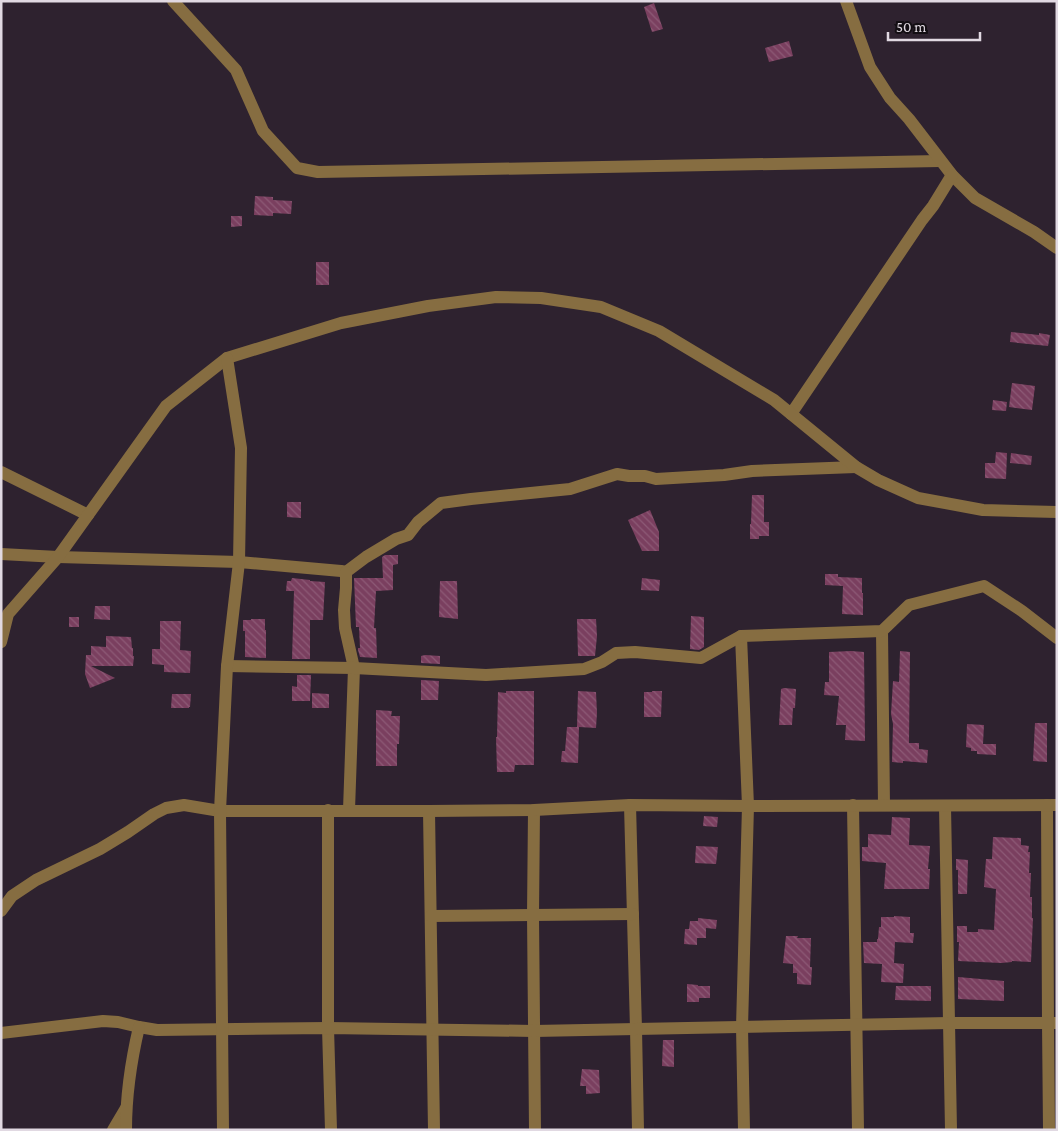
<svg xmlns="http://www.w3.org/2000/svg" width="1058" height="1131" font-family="'Crimson Pro',serif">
<defs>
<pattern id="building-back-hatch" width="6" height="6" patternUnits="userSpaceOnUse" patternTransform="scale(1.25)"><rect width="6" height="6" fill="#7a3f5f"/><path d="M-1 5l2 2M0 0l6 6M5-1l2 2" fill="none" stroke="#8d5a76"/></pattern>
</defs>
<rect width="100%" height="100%" fill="#2e222f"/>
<!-- building -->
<g fill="url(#building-back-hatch)">
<polygon points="654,3 663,29 652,32 644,7"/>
<polygon points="789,41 793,56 769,62 765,48"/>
<polygon points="255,196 273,197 273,200 292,201 291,214 273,213 273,216 254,215"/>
<polygon points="231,216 242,216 242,226 231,227"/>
<rect x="316" y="262" width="13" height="23"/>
<polygon points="1011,332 1039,335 1039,333 1050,335 1048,346 1010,342"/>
<polygon points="1012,383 1035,386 1032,410 1009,407"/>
<polygon points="993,400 1007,402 1006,411 992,410"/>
<polygon points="996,452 1007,453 1006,479 985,478 985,463 995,463"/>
<polygon points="1011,453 1032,456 1031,465 1010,463"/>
<polygon points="752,495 764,495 764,522 769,522 769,536 759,536 759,539 750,539 750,524 751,524"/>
<polygon points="287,502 301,502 301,518 287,517"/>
<polygon points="650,510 659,532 659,551 642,551 628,520"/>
<polygon points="385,555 398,555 398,564 393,565 393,590 376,591 374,628 376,628 377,658 360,657 358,650 358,648 360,648 359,627 356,627 354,578 383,578 382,557"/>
<polygon points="825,574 838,574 838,577 862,578 862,593 863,593 863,615 842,614 843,586 825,585"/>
<polygon points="292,578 310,580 310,581 325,582 323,620 310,620 310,659 292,659 294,591 286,591 287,581 291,581"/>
<polygon points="642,578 660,580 659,591 641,590"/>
<polygon points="440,581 457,581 458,619 439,617"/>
<polygon points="95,606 110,606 110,620 94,619"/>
<polygon points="691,616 704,617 704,647 699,650 690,649"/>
<rect x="69" y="617" width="10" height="10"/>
<polygon points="251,619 265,619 265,630 266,630 266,658 245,657 245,631 243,631 243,620 251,620"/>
<polygon points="577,619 596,619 597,636 595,656 578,656"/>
<polygon points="160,621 181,621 180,650 191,651 190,673 164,672 164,665 152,664 152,649 160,649"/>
<polygon points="106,636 131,637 132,648 133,648 133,656 134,656 133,666 91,666 115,678 90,688 85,674 86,655 91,655 91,646 106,647"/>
<polygon points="851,651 864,652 865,741 845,740 846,725 836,725 839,696 824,695 825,682 829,682 829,652"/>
<polygon points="900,651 910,652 909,743 919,743 919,749 928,750 927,763 903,761 903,763 892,762 893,724 891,714 893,681 899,682"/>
<polygon points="425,655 440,656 440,664 421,663 421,656"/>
<polygon points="297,675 311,675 310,701 292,701 292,686 297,687"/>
<polygon points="421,680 439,681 438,700 421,700"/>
<polygon points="784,688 796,689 795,708 793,708 792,725 779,725 781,689"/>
<polygon points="506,691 534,691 534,765 515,765 514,772 497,772 496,737 497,737 498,692 506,693"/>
<polygon points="578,691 596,692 597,713 596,728 579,727 578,763 561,762 562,751 565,751 567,727 577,727"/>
<polygon points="652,691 662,691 661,717 644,717 644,692 652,692"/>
<polygon points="312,693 329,694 329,708 312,708"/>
<polygon points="172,694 191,694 190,707 189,707 189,708 171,708"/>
<polygon points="376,710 392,711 391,716 400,716 399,744 397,744 397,766 376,766"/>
<polygon points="1035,723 1047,723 1047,762 1033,761"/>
<polygon points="967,724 984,725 983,744 996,744 996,755 977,754 977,751 971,751 971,748 966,747"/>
<polygon points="704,816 718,817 717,827 703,826"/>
<polygon points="892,817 910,818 909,845 930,846 928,869 930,869 929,889 884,889 886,863 862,861 862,847 868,847 868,834 891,835"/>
<polygon points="993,837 1021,838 1021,845 1029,846 1028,852 1030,852 1029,873 1031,873 1030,897 1032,897 1032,918 1033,918 1031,962 1012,961 1012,962 1001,963 958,961 959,942 957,942 957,926 967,926 967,932 978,932 978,929 994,930 996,889 984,887 986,859 992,859"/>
<polygon points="696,846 718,847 716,864 695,863"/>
<polygon points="956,859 968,860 967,894 958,894 958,870 956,870"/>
<polygon points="894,916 910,917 910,933 914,933 913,943 895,942 894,963 904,964 903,983 881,982 882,964 864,963 863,942 877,942 877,939 878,939 879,927 881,927 881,917 894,917"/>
<polygon points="698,918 717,920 716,929 706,928 706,938 697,938 697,945 684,944 685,929 689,929 690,921 698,921"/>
<polygon points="786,936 798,936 797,938 811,938 810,967 812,967 811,985 797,984 797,973 793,973 793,964 783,963"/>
<polygon points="958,977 1004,981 1004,1001 958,999"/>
<polygon points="687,984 698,985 698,986 710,986 710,998 699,998 699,1002 687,1002"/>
<polygon points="896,986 931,986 931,1001 895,1000"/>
<polygon points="663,1040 674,1040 674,1067 662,1066"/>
<polygon points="582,1069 599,1070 600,1093 586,1094 586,1086 580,1086"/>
</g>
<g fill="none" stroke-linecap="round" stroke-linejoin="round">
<!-- minor -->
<g stroke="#866d41" stroke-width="12">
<polyline points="173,1 236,70 263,131 297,168 318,172 940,161"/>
<polyline points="846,1 870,67 890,98 909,119 952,175 975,198 1034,232 1057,248"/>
<polyline points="791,414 922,220 933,206 952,175"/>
<polyline points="1,472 88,515"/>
<polyline points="1,554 58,557 239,562 341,571 346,572"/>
<polyline points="346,572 366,557 396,539 408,535 418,522 441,503 471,499 570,489 617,474 629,476 645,476 656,479 724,475 752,471 856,467"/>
<polyline points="346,572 346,588 344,610 345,628 354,668 349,810"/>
<polyline points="882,631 884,805"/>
<polyline points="741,636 748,806 742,1027 744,1130"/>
<polyline points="1,642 8,614 58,557 166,406 227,358 341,323 428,306 496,297 541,298 601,307 659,331 774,400 856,467 878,480 918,498 983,510 1057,512"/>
<polyline points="227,666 354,668 486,675 584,669 602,662 616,653 635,652 701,658 741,636 882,631 909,605 984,586 1022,611 1057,638"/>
<polyline points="630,805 636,1029 638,1130"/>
<polyline points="853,805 858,1130"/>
<polyline points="1047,805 1048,1023 1049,1130"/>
<polyline points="945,806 951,1130"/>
<polyline points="328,810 328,1028 331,1130"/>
<polyline points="534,810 533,915 535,1130"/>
<polyline points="429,811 434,1130"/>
<polyline points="1,911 12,896 36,880 100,849 128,832 154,814 166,808 184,805 220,811 429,811 534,810 630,805 748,806 1057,805"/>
<polyline points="431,916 633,914"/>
<polyline points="1,1033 103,1021 118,1022 139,1027 157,1030 328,1028 534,1031 949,1023 1057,1023"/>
<polyline points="113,1130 126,1108"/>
<path d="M126,1130c0,-35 5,-69 13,-103"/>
<polyline points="223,1130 220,811 227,666 239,562 241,448 227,358"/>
</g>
</g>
<!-- border -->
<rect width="1058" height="1131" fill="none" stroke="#e1d9e2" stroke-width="5"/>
<!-- scale -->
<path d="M888 32v8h92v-8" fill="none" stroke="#e1d9e2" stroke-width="2.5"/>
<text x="896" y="32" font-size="15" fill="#e1d9e2" stroke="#130e13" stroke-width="4" paint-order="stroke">50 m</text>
</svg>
